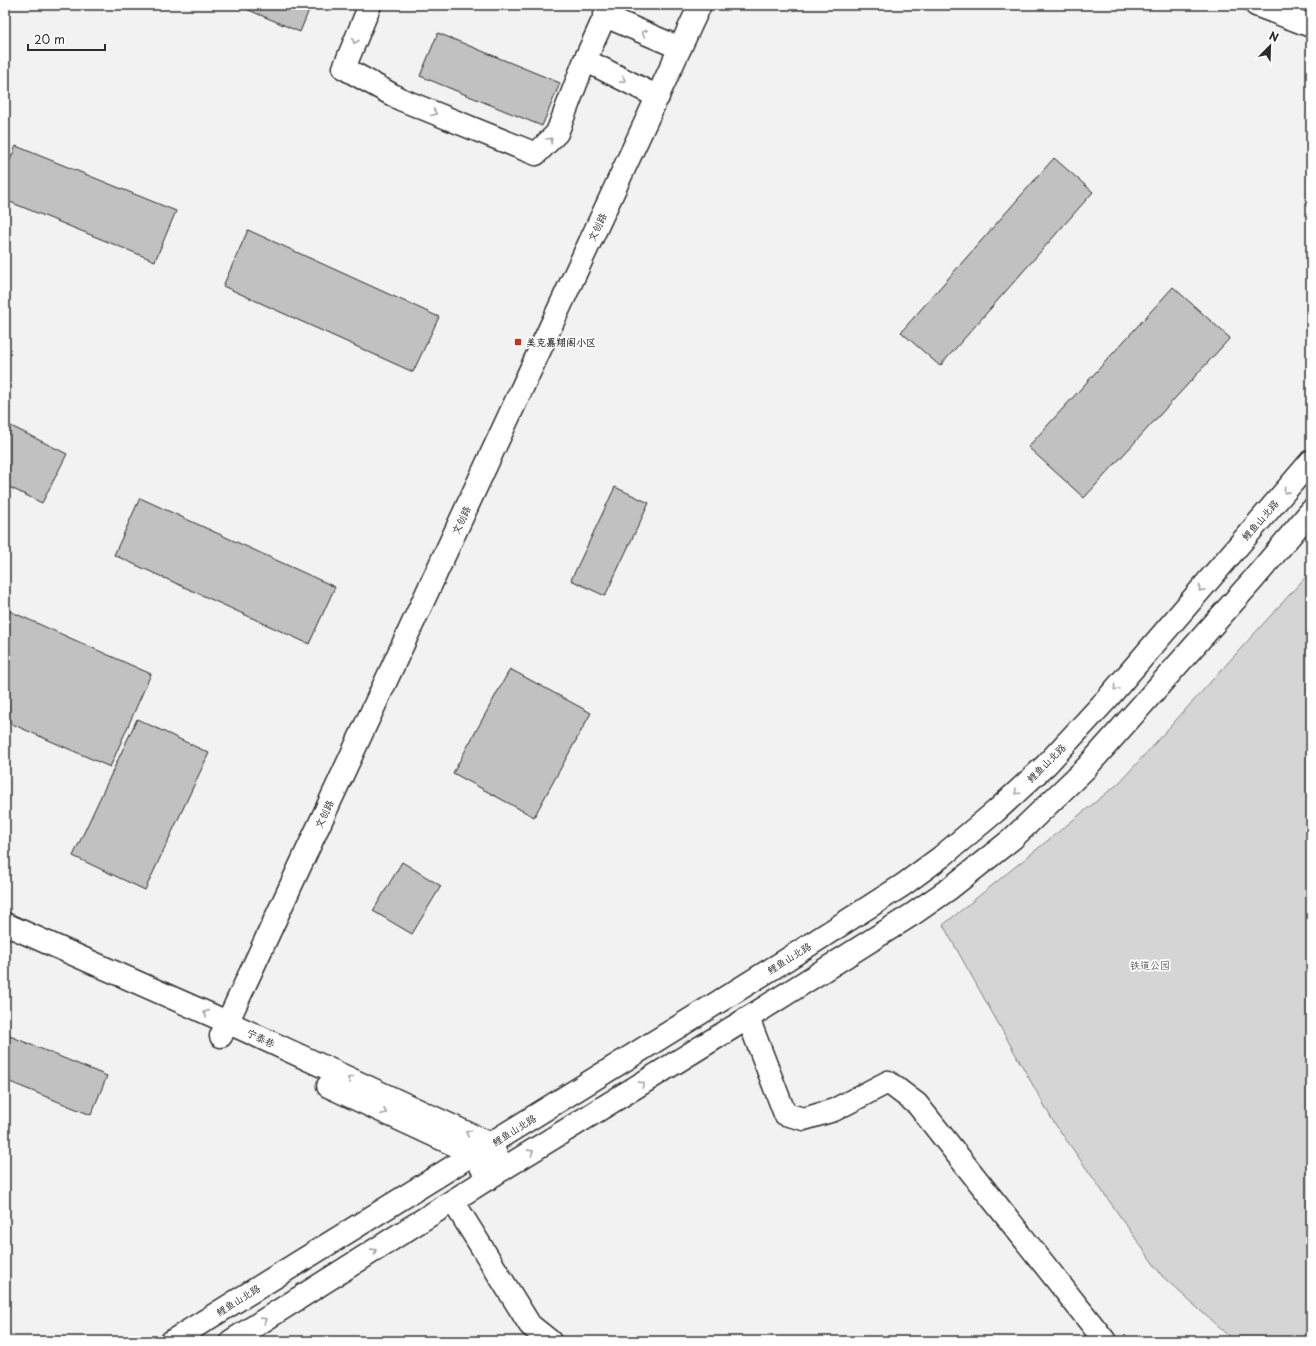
<svg xmlns="http://www.w3.org/2000/svg" width="1316" height="1346" font-family="'Playpen Sans','LXGW WenKai TC',sans-serif">
<rect width="100%" height="100%" fill="#f2f2f2"/>
<filter id="ink" filterUnits="userSpaceOnUse"><feTurbulence type="fractalNoise" baseFrequency=".025" numOctaves="2"/><feDisplacementMap in="SourceGraphic" scale="8" xChannelSelector="R" yChannelSelector="G"/><feConvolveMatrix kernelMatrix="1 2 1 2 8 2 1 2 1" color-interpolation-filters="sRGB"/></filter>
<g filter="url(#ink)">
<!-- green -->
<polygon fill="#d5d5d5" stroke="#808080" points="1311,571 1311,1341 1234,1341 1162,1276 1053,1121 943,925 1119,783"/>
<!-- building -->
<g fill="#c1c1c1" stroke="#2b2b2b">
<polygon points="237,5 311,5 300,32"/>
<polygon points="438,33 560,83 542,126 420,76"/>
<polygon points="16,146 176,211 155,261 5,200 5,172"/>
<polygon points="1054,158 1093,192 940,366 901,332"/>
<polygon points="248,230 439,317 413,372 223,286"/>
<polygon points="1173,287 1230,338 1084,498 1028,447"/>
<polygon points="5,423 67,454 42,503 5,485"/>
<polygon points="615,487 649,503 605,596 571,580"/>
<polygon points="140,498 335,587 309,644 114,555"/>
<polygon points="5,609 151,674 110,767 5,721"/>
<polygon points="510,669 591,713 534,817 453,773"/>
<polygon points="137,719 209,753 145,890 73,856"/>
<polygon points="402,862 441,886 412,934 373,911"/>
<polygon points="5,1034 107,1076 91,1115 5,1080"/>
</g>
<g fill="none" stroke-linecap="round" stroke-linejoin="round">
<!-- minor casing -->
<g stroke="#2b2b2b" stroke-width="25">
<g id="minor">
<polyline points="370,5 344,68 400,99 536,154 557,133 585,60 658,97"/>
<polyline points="610,5 605,16 680,48"/>
<polyline points="585,60 605,16"/>
<polyline points="5,924 227,1022 491,1144 503,1169"/>
<polyline points="748,1018 785,1114 804,1119 834,1110 888,1082 917,1104 1105,1341"/>
<polyline points="221,1036 700,5"/>
<polyline points="328,1086 474,1154 488,1179"/>
<polyline points="453,1201 530,1325 550,1341"/>
</g>
</g>
<!-- major casing -->
<g stroke="#2b2b2b" stroke-width="25">
<g id="major">
<polyline points="1256,5 1311,26"/>
<polyline points="172,1341 786,960 903,885 941,857 996,811 1046,765 1107,699 1311,461"/>
<polyline points="231,1341 503,1169 748,1018 913,914 949,889 1012,839 1086,768 1252,581 1311,511"/>
</g>
</g>
<!-- minor -->
<use href="#minor" stroke="#fff" stroke-width="22"/>
<!-- major -->
<use href="#major" stroke="#fff" stroke-width="22"/>
</g>
<!-- one-way arrows -->
<defs><path id="oneway-chevron" d="M-2-3.5L2.5 0L-2 3.5" fill="none" stroke-width="1.6" stroke-linecap="round" stroke-linejoin="round"/></defs>
<g stroke="#a0a0a0">
<use href="#oneway-chevron" transform="translate(644 33) rotate(-157)"/>
<use href="#oneway-chevron" transform="translate(355 41) rotate(112)"/>
<use href="#oneway-chevron" transform="translate(623 80) rotate(27)"/>
<use href="#oneway-chevron" transform="translate(434 113) rotate(22)"/>
<use href="#oneway-chevron" transform="translate(550 140) rotate(-46)"/>
<use href="#oneway-chevron" transform="translate(1286 491) rotate(131)"/>
<use href="#oneway-chevron" transform="translate(1201 589) rotate(131)"/>
<use href="#oneway-chevron" transform="translate(1116 688) rotate(131)"/>
<use href="#oneway-chevron" transform="translate(1017 792) rotate(137)"/>
<use href="#oneway-chevron" transform="translate(206 1013) rotate(-156)"/>
<use href="#oneway-chevron" transform="translate(350 1079) rotate(-155)"/>
<use href="#oneway-chevron" transform="translate(642 1084) rotate(-32)"/>
<use href="#oneway-chevron" transform="translate(384 1112) rotate(25)"/>
<use href="#oneway-chevron" transform="translate(468 1133) rotate(-155)"/>
<use href="#oneway-chevron" transform="translate(531 1152) rotate(-32)"/>
<use href="#oneway-chevron" transform="translate(374 1251) rotate(-32)"/>
<use href="#oneway-chevron" transform="translate(264 1320) rotate(-32)"/>
</g>
</g>
<!-- markers -->
<rect fill="#c8321e" stroke="#fff" stroke-width="1.5" x="514" y="338" width="8" height="8" rx="2"/>
<g text-anchor="middle" stroke-width="3.5" stroke-linejoin="round" paint-order="stroke">
<!-- street labels -->
<g font-size="10" fill="#2b2b2b" stroke="#fff">
<text transform="translate(597 227) rotate(-65)" y="4">文创路</text>
<text transform="translate(461 520) rotate(-65)" y="4">文创路</text>
<text transform="translate(1260 520) rotate(-49)" y="4">鲤鱼山北路</text>
<text transform="translate(1046 763) rotate(-45)" y="4">鲤鱼山北路</text>
<text transform="translate(324 814) rotate(-65)" y="4">文创路</text>
<text transform="translate(789 958) rotate(-32)" y="4">鲤鱼山北路</text>
<text transform="translate(261 1038) rotate(25)" y="4">宁泰巷</text>
<text transform="translate(514 1130) rotate(-32)" y="4">鲤鱼山北路</text>
<text transform="translate(238 1300) rotate(-32)" y="4">鲤鱼山北路</text>
</g>
<!-- poi labels -->
<g font-size="10" font-weight="bold" fill="#2b2b2b" stroke="#fff" text-anchor="start">
<text x="526" y="346">美克嘉翔阁小区</text>
</g>
<!-- park labels -->
<g font-size="10" fill="#565656" stroke="#fff">
<text x="1150" y="969">铁道公园</text>
</g>
</g>
<!-- margin -->
<rect width="1316" height="1346" fill="none" stroke="#fff" stroke-width="20"/>
<rect x="10" y="10" width="1296" height="1326" fill="none" stroke="#2b2b2b" stroke-width="1.5" filter="url(#ink)"/>
<!-- north arrow -->
<g transform="translate(1270 46) rotate(23)" stroke="#ffffff" stroke-width="3" paint-order="stroke">
<path d="M0-3L7 15L0 10L-7 15Z" fill="#2b2b2b"/>
<text y="-6" font-size="11" font-weight="bold" text-anchor="middle" fill="#2b2b2b">N</text>
</g>
<!-- scale -->
<path d="M28 44v6h77v-6" fill="none" stroke="#2b2b2b" stroke-width="2"/>
<text x="34" y="44" font-size="12" fill="#2b2b2b" stroke="#ffffff" stroke-width="3" paint-order="stroke">20 m</text>
</svg>
